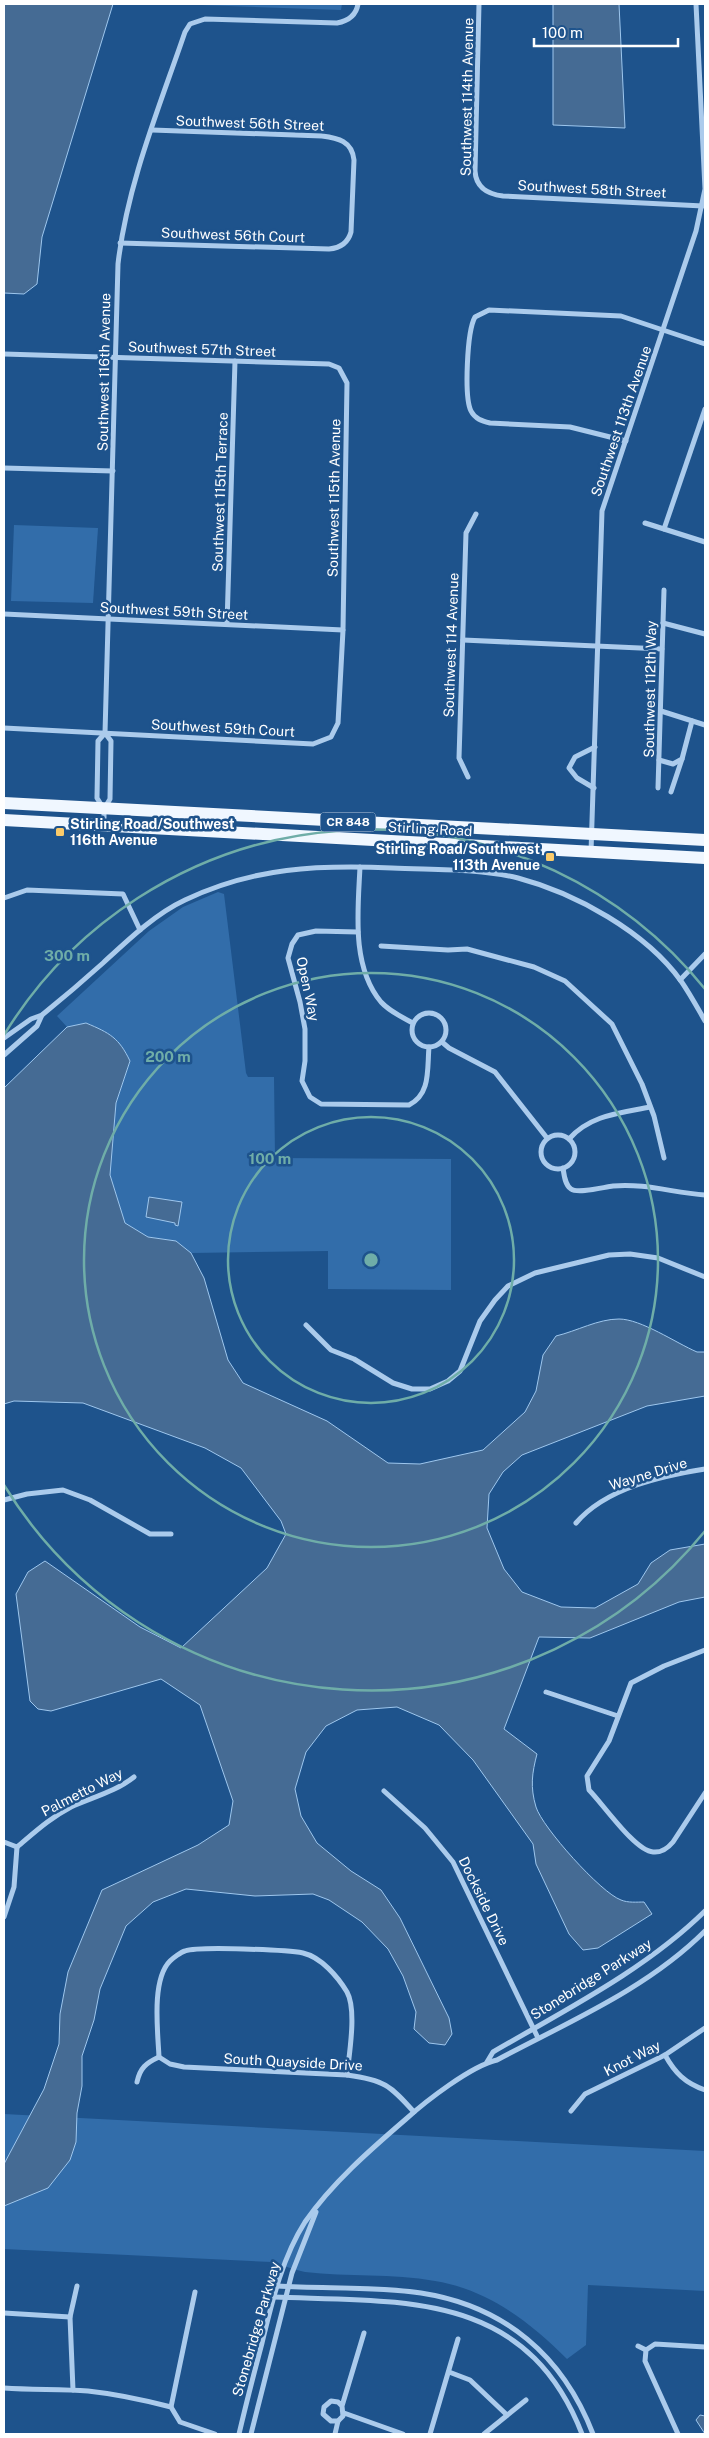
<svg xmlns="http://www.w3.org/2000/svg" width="709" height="2438" font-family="'Public Sans',sans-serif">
<rect width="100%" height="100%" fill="#1e538c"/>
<!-- green -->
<g fill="#326daa">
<polygon points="173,4 342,4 341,10"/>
<polygon points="14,525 98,528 93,603 11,601"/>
<polygon points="218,892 224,894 246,1073 248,1077 274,1077 275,1158 451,1159 451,1290 328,1289 328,1251 191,1253 176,1241 148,1237 125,1223 110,1175 116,1103 130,1061 86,1023 67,1027 57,1016 149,931 183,907"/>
<path d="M4,2114l701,37v140l-117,-6 -2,60 -19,14c-37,-37 -78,-69 -132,-78 -43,-8 -87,-4 -130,-9 -11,-2 -22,-7 -33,-10l-268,-13z"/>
</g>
<!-- water -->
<g fill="#456b94" stroke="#9ec7ee">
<polygon points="4,4 113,4 42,237 37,284 24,294 4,293"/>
<polygon points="553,4 619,4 625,128 553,125"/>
<path d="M86,1023c24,10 33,15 44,38l-14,42 -6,72 15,48 23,14 28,4 15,12 13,25 24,82 15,23 84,38 61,42 32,1 63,-14 42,-38 11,-21 7,-36 13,-19c21,-5 42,-17 63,-17 22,0 57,24 78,33h8v44l-58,10 -125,49 -19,17 -14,22 -2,34 17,41 18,23 39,15 34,1 43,-24 13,-21 19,-13 35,-6v53l-26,5 -89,36 -51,-1 -35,92 33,25c-5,19 -7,33 -1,53 6,20 65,86 85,93 7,3 16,2 23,2l8,12 -54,34 -15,2 -14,-16 -33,-70 -3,-20 -60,-84 -34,-35 -42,-18 -40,3 -31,16 -20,26 -11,37 6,27 16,27 34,28 30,19 19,28 49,100 3,16 -7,11 -16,-2 -15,-14 2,-17 -13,-36 -15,-27 -26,-27 -33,-22 -16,-6 -58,2 -69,-7 -33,13 -27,24 -26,63 -6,31 -12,36v30l-5,27 -1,29 -6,18 -22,28 -44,18v-42l40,-75 15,-45 1,-30 8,-42 34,-82 96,-45 31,-20 4,-24 -33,-96 -39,-26 -110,32 -13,-2 -8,-8 -14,-107 12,-22 17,-11 95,66 41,21 86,-80 19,-34 -5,-13 -40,-53 -36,-20 -122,-45 -69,-2 -10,3v-316l63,-61z"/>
<polygon points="149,1197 182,1202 178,1226 175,1225 175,1223 146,1217"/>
<polygon points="700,2415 705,2416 705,2434 696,2420"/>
</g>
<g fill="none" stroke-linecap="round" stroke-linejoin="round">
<!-- street -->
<g stroke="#abcbec" stroke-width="5">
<path d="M479,4l-4,167c1,17 13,23 28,25l200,10"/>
<path d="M120,243l209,6c11,-1 19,-6 22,-17l3,-72c-2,-19 -16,-22 -32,-24l-170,-6"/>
<polyline points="4,354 329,364 339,368 347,383 343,630 338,723 331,737 313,744 4,728"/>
<path d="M626,441l-56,-14 -80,-4c-8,-2 -15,-4 -19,-12 -7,-14 -4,-80 4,-94l14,-7 132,6 84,28"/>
<polyline points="4,468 113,471"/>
<polyline points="645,523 705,542"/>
<polyline points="664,529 705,409"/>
<polyline points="4,614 343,630"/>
<polyline points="663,623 705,634"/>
<polyline points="227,624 235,361"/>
<polyline points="463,640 662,649"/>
<polyline points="661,711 705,725"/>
<polyline points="659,760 673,764 682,759 692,721"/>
<polyline points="468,777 459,758 466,533 476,514"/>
<polyline points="594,788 577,778 569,768 575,757 595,747"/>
<polyline points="658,788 664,590"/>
<polyline points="671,792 682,759"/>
<path d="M102,806l-5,-8 1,-57 7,-8 13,-469c9,-79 41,-156 67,-232l5,-8 15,-5 132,4c11,-2 19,-7 21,-19"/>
<polyline points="104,824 104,809 110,799 111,741 105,733"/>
<polyline points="591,852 602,511 696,231 705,189 696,4"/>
<path d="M360,867c-2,43 -9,99 21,135 9,10 21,15 32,21"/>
<polyline points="4,898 27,890 123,894 140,930"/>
<path d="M358,932l-42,-1 -18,4 -6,9 -4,14 12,44 5,27v32l-3,20 8,16 11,7 88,1c22,-11 18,-36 20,-58"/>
<polyline points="381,946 448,950 467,949 534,967 565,981 612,1024 642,1084 654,1116 664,1158"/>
<polyline points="680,980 705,954"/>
<circle cx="429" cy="1030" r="17"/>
<path d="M4,1038l27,-19 11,-4c21,-17 41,-34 61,-52 25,-23 52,-49 82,-63 69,-33 133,-35 207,-32 41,2 85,0 126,10 57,15 128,54 163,103 9,13 16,26 24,40"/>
<polyline points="442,1042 449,1048 495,1072 547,1138"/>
<polyline points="4,1055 37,1026 42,1015"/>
<circle cx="558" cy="1152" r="17"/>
<path d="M569,1139c21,-24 51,-26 81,-32"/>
<path d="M563,1168c1,7 2,17 8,21 7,5 33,-2 42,-3 32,-3 61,7 92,9"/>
<polyline points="306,1325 331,1350 354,1359 393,1383 412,1389 430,1389 448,1381 460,1371 480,1321 495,1300 508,1286 535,1273 609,1255 630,1254 658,1258 705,1277"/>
<polyline points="4,1500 27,1494 63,1490 90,1500 150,1534 171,1534"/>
<path d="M576,1523c30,-35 85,-47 129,-54"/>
<path d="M705,1650l-41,16 -33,17 -22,58 -22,35 2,14c14,14 46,61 64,62 9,1 15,-4 20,-10l32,-49"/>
<polyline points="546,1692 618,1716"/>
<polyline points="384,1791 425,1828 453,1862 538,2038"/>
<polyline points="4,1842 17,1847"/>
<path d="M17,1847c18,-15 33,-29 54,-40 22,-10 44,-15 63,-30"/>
<polyline points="4,1917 14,1887 17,1847"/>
<path d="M665,2055c10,18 20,28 40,35"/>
<path d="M159,2057c-1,-24 -8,-77 11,-96 3,-3 11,-9 15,-10 14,-5 102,-1 118,2 18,4 35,24 44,39 10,18 2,63 0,83"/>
<path d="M159,2057l11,7 14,3 163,8c37,5 43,10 67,37"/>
<path d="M487,2062l6,-10c72,-42 152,-82 212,-141"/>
<path d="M137,2082c3,-14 9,-19 22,-25"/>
<polyline points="571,2111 585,2094 665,2055 705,2028"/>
<path d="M277,2286c48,3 97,0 144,7 84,13 142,63 172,141"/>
<path d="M274,2297c129,5 252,-7 308,137"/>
<polyline points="4,2313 70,2317"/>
<polyline points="638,2346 646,2350"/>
<polyline points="449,2372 470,2380 507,2415"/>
<path d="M4,2388c28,2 56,1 84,3 28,3 56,9 83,16l9,15 35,12"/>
<polyline points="73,2390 70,2317 77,2286"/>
<polyline points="342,2406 338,2402 331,2401 324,2407 323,2414 331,2421 338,2421 343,2416 342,2406 364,2333"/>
<polyline points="171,2407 195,2292"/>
<polyline points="344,2413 403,2434"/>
<path d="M239,2434c7,-30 15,-61 23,-91 10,-41 20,-85 43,-121 27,-39 65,-72 101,-103 20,-18 65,-53 91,-59 71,-38 150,-71 208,-129"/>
<polyline points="251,2434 292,2273 316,2212"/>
<polyline points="335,2434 338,2421"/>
<polyline points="430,2434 458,2339"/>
<polyline points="484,2434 526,2400"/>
<polyline points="678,2434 645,2361 646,2350 655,2344 705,2347"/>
</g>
<!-- primary -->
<g stroke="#f0f7ff" stroke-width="12">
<polyline points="4,803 705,840"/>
<polyline points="4,820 705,858"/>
</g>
</g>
<!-- distance rings -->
<g fill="none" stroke="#6fada8" stroke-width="2.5">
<circle cx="371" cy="1260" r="143"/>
<circle cx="371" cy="1260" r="287"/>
<path d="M705 1531A430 430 0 0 1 4 1485M4 1035A430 430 0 0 1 705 989"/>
</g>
<!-- markers -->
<g fill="#fbcb6a" stroke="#1e538c" stroke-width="2">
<rect x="55" y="827" width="10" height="10" rx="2.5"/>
<rect x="545" y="852" width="10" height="10" rx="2.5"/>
</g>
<g text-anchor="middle" stroke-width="5" stroke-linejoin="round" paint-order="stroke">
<!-- shield labels -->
<rect fill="#1e538c" stroke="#bccbdc" stroke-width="1" x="320.5" y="812.5" width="55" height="19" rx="4"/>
<g font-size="12" font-weight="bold" fill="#fff">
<text x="348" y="826">CR 848</text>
</g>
<!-- street labels -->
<g font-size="14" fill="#fff" stroke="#1e538c">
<text transform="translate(467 97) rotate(-89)" y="5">Southwest 114th Avenue</text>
<text transform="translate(250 123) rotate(2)" y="5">Southwest 56th Street</text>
<text transform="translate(592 189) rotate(3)" y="5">Southwest 58th Street</text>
<text transform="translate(233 235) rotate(2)" y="5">Southwest 56th Court</text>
<text transform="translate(202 349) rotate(2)" y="5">Southwest 57th Street</text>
<text transform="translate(104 372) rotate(-89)" y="5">Southwest 116th Avenue</text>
<text transform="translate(621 421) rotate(-71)" y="5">Southwest 113th Avenue</text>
<text transform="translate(220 492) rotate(-88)" y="5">Southwest 115th Terrace</text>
<text transform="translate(334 498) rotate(-89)" y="5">Southwest 115th Avenue</text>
<text transform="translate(174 611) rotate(3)" y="5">Southwest 59th Street</text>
<text transform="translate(451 645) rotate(-88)" y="5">Southwest 114 Avenue</text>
<text transform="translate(650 689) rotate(-89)" y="5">Southwest 112th Way</text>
<text transform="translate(223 728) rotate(3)" y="5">Southwest 59th Court</text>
<text transform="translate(430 829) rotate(3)" y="5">Stirling Road</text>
<text transform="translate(308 989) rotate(78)" y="5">Open Way</text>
<text transform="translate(648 1474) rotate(-17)" y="5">Wayne Drive</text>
<text transform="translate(82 1792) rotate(-27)" y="5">Palmetto Way</text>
<text transform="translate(484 1901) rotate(64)" y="5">Dockside Drive</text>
<text transform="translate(591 1979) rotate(-32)" y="5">Stonebridge Parkway</text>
<text transform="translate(632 2058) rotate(-27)" y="5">Knot Way</text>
<text transform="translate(293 2062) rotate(3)" y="5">South Quayside Drive</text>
<text transform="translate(256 2329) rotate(-74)" y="5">Stonebridge Parkway</text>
</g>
<!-- poi labels -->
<g font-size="14" font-weight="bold" fill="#fff" stroke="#1e538c" text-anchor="start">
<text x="70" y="829">Stirling Road/Southwest<tspan x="70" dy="16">116th Avenue</tspan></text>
<text x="540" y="854" text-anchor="end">Stirling Road/Southwest<tspan x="540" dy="16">113th Avenue</tspan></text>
</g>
</g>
<circle cx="371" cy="1260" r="8" fill="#6fada8" stroke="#1e538c" stroke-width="2.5"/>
<g font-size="15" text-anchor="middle" font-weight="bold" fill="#6fada8" stroke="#1e538c" stroke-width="5" stroke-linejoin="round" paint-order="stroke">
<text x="67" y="961">300 m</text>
<text x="168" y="1062">200 m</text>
<text x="270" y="1164">100 m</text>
</g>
<!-- border -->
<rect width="709" height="2438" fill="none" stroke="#ffffff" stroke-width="10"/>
<!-- scale -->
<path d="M534 38v8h144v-8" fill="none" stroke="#ffffff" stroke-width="2.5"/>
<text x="542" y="38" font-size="15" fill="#ffffff" stroke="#1e538c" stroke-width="4" paint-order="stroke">100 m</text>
</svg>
